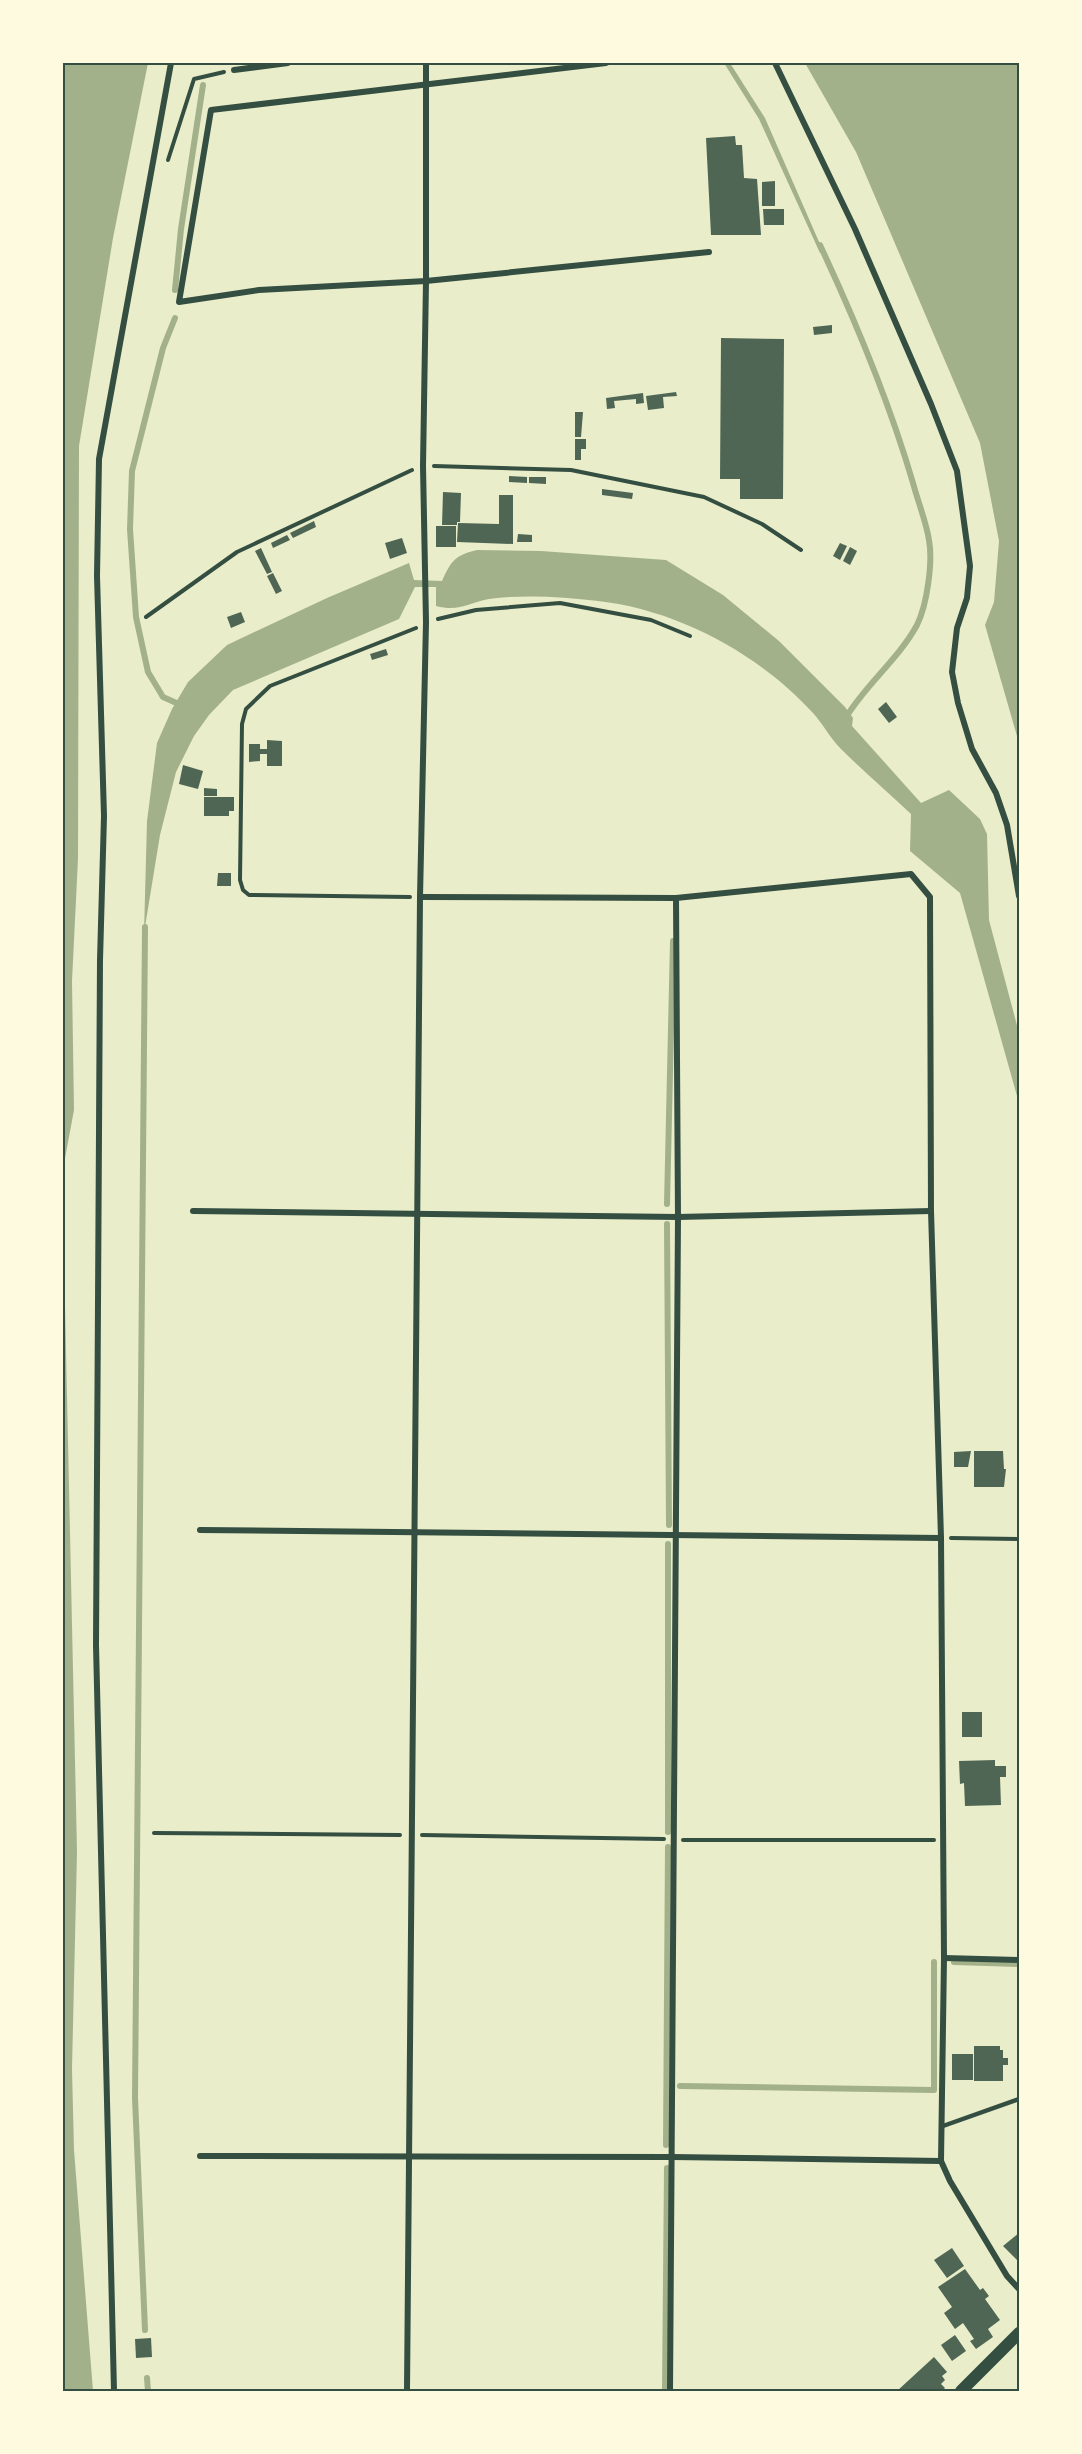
<svg xmlns="http://www.w3.org/2000/svg" width="1082" height="2454" font-family="'Titillium Web',sans-serif">
<rect width="100%" height="100%" fill="#e9edc9"/>
<!-- water -->
<g fill="#a3b18a">
<polygon points="63,63 148,63 113,238 79,446 78,859 72,981 74,1110 63,1169"/>
<polygon points="724,63 730,63 765,118 823,251 820,253 759,119"/>
<polygon points="805,63 1019,63 1019,743 985,625 994,602 999,541 980,443 856,152"/>
<path d="M477,550l64,1 125,9 57,35 56,46 66,66 8,11 -1,8 69,77 28,-13 31,29 7,15 2,86 30,113v70l-59,-210 -50,-42 1,-37c-23,-22 -48,-43 -70,-65 -11,-11 -18,-25 -28,-36 -54,-59 -135,-103 -215,-112 -36,-4 -73,-7 -109,-2 -22,4 -29,13 -53,7v-19h-21l-16,32 -166,71 -24,25 -15,21 -18,36 -16,63 -16,98 3,-112 10,-78 15,-34 16,-27 39,-37 100,-47 82,-35 5,17 28,1c9,-20 13,-26 35,-31z"/>
<polygon points="63,1214 77,1852 72,2069 74,2150 93,2391 63,2391"/>
</g>
<g fill="none" stroke-linecap="round" stroke-linejoin="round">
<!-- stream -->
<g stroke="#a3b18a" stroke-width="6">
<path d="M820,245c36,77 69,156 93,238 5,19 13,38 16,57 4,22 -2,65 -12,85 -19,35 -52,60 -72,94"/>
<polyline points="175,290 181,229 203,85"/>
<polyline points="175,318 163,348 132,471 130,529 136,617 148,672 163,697 181,705"/>
<polyline points="145,927 135,2098 145,2330"/>
<polyline points="667,1204 673,941"/>
<polyline points="667,1224 669,1525"/>
<polyline points="668,1832 668,1544"/>
<polyline points="954,1962 1019,1964"/>
<polyline points="680,2086 934,2090 934,1962"/>
<polyline points="666,2145 668,1847"/>
<polyline points="147,2378 148,2391"/>
<polyline points="665,2391 667,2168"/>
</g>
</g>
<!-- building -->
<g fill="#4f6655">
<polygon points="735,136 736,145 742,145 744,178 757,179 761,235 711,235 706,138"/>
<polygon points="775,181 775,206 762,206 762,182"/>
<polygon points="763,209 784,209 784,225 764,225"/>
<polygon points="832,325 832,333 814,335 813,327"/>
<polygon points="721,338 784,339 783,499 740,499 740,479 720,479"/>
<polygon points="676,392 677,396 663,397 664,408 648,410 646,396"/>
<polygon points="643,393 644,403 636,404 636,399 614,401 615,408 607,409 606,398"/>
<polygon points="575,412 583,412 581,437 575,437"/>
<polygon points="575,439 586,439 586,449 581,449 581,460 575,460"/>
<polygon points="509,476 527,477 527,483 509,482"/>
<polygon points="529,477 546,477 546,484 529,483"/>
<polygon points="602,489 633,493 632,499 602,495"/>
<polygon points="443,492 461,493 460,522 457,522 457,525 442,525"/>
<polygon points="499,495 513,495 513,544 457,542 458,523 499,524"/>
<polygon points="314,521 316,527 293,538 290,533"/>
<rect x="436" y="526" width="20" height="21"/>
<polygon points="518,534 532,535 532,542 517,542"/>
<polygon points="287,535 290,540 273,548 271,543"/>
<polygon points="402,538 407,553 390,559 385,543"/>
<polygon points="840,543 847,546 840,560 833,556"/>
<polygon points="850,547 857,551 850,565 843,561"/>
<polygon points="261,548 272,572 267,574 255,551"/>
<polygon points="273,573 282,591 276,594 267,576"/>
<polygon points="241,612 245,622 231,628 227,617"/>
<polygon points="386,649 388,655 372,660 370,654"/>
<polygon points="886,702 897,717 889,723 878,709"/>
<polygon points="267,740 282,741 282,766 267,766 267,754 260,754 260,761 249,762 249,744 260,744 260,749 267,749"/>
<polygon points="183,765 203,771 198,789 179,784"/>
<polygon points="204,788 217,789 217,796 204,796"/>
<polygon points="204,797 234,797 234,811 229,811 229,816 204,816"/>
<polygon points="218,873 231,873 231,886 217,886"/>
<polygon points="971,1451 968,1467 954,1467 954,1452"/>
<polygon points="974,1451 1003,1451 1004,1469 1006,1469 1004,1487 974,1487"/>
<rect x="962" y="1712" width="20" height="25"/>
<polygon points="995,1760 995,1766 1006,1766 1006,1777 1000,1777 1001,1805 965,1806 964,1783 960,1784 959,1761"/>
<polygon points="974,2046 1000,2046 1000,2050 1003,2050 1003,2058 1008,2058 1008,2065 1003,2065 1003,2081 974,2081"/>
<rect x="952" y="2054" width="21" height="26"/>
<polygon points="1019,2233 1019,2262 1003,2246"/>
<polygon points="952,2248 964,2266 947,2278 934,2260"/>
<polygon points="965,2269 980,2290 983,2288 989,2296 985,2299 1000,2320 988,2329 993,2337 976,2349 970,2341 974,2339 963,2323 955,2329 944,2313 952,2307 938,2287"/>
<polygon points="955,2335 966,2351 952,2361 941,2345"/>
<polygon points="151,2338 152,2357 136,2358 135,2339"/>
<polygon points="934,2357 947,2372 942,2376 945,2380 941,2384 945,2388 942,2391 897,2391"/>
</g>
<g fill="none" stroke-linecap="round" stroke-linejoin="round">
<!-- path -->
<g stroke="#344e41" stroke-width="4">
<polyline points="168,160 194,79 224,72"/>
<polyline points="434,466 571,470 704,497 762,524 801,550"/>
<polyline points="146,617 237,552 412,470"/>
<polyline points="438,619 476,610 560,603 651,620 690,636"/>
<polyline points="410,897 249,895 243,890 240,880 242,724 246,709 270,686 416,628"/>
<polyline points="951,1538 1019,1539"/>
<polyline points="154,1833 400,1835"/>
<polyline points="422,1835 664,1839"/>
<polyline points="683,1840 934,1840"/>
</g>
<!-- service -->
<polyline stroke="#344e41" stroke-width="4.5" points="943,2126 1019,2099"/>
<!-- minor -->
<g stroke="#344e41" stroke-width="6">
<polyline points="606,63 211,110 179,302 259,290 426,281 709,252"/>
<polyline points="775,63 855,229 931,404 957,471 970,566 967,598 957,628 952,672 958,703 972,749 996,793 1007,825 1019,896"/>
<polyline points="234,70 288,63"/>
<polyline points="420,897 676,898 911,874 930,897 931,1211 941,1538 944,1958 941,2161 950,2181 1007,2276 1019,2289"/>
<polyline points="193,1211 678,1217 931,1211"/>
<polyline points="200,1530 941,1538"/>
<polyline points="944,1958 1019,1960"/>
<polyline points="200,2156 672,2157 941,2161"/>
<polyline points="114,2391 96,1645 100,960 104,816 97,576 99,459 171,63"/>
<polyline points="407,2391 420,897 426,622 423,466 426,281 426,63"/>
<polyline points="670,2391 678,1217 676,898"/>
</g>
<!-- secondary -->
<polyline stroke="#344e41" stroke-width="12" points="961,2391 1019,2333"/>
</g>
<!-- border -->
<rect width="1082" height="2454" fill="none" stroke="#fefae0" stroke-width="129"/>
<rect x="64" y="64" width="954" height="2326" fill="none" stroke="#344e41" stroke-width="2"/>
</svg>
